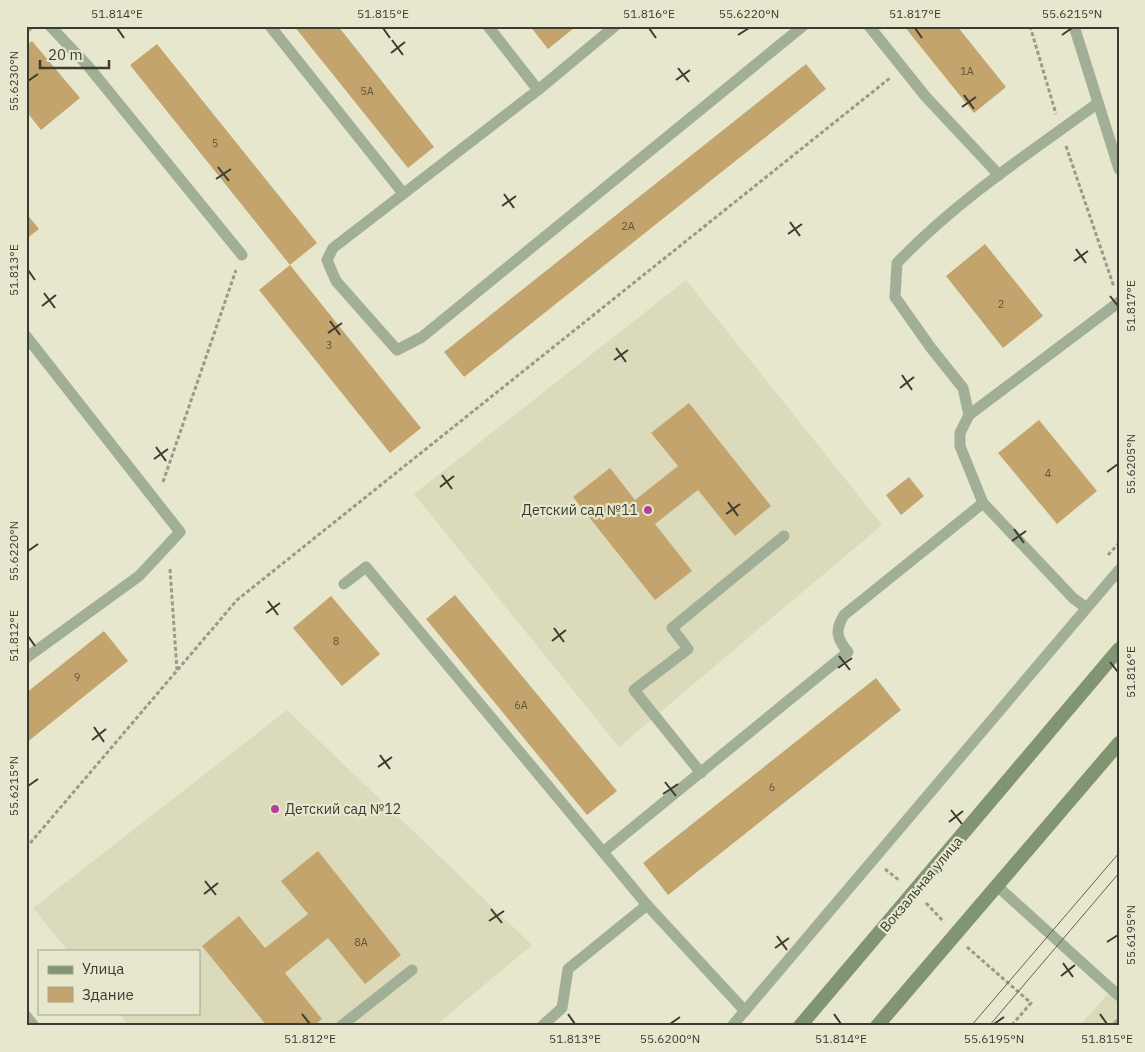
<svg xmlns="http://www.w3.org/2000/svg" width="1145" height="1052" font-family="'IBM Plex Sans',sans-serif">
<rect width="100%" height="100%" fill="#e7e7ce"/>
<!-- built -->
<g fill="#dbdbbb">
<polygon points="686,280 882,525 619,747 414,494"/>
<polygon points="287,710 532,945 435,1026 129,1026 119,1013 199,1013 199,951 68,951 33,908"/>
<polygon points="1119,981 1119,1026 1080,1026 1095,1008"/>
</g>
<!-- building -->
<g fill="#c4a46d">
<polygon points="294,26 338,26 434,147 408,168"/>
<polygon points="530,26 572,26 574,28 548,49"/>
<polygon points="904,26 957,26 1006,87 974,113"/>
<polygon points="32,41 80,98 41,130 26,111 26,46"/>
<polygon points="157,44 317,243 290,265 421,428 390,453 259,290 290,265 130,65"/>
<polygon points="806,64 826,89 464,377 444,352"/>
<polygon points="26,213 39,229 26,239"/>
<polygon points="985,244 1043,316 1003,348 946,276"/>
<polygon points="689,403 771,506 735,536 698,490 655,524 692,571 655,600 573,497 610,468 635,500 678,466 651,433"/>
<polygon points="1039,420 1097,491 1057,524 998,453"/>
<polygon points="909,477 924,496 901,515 886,495"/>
<polygon points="455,595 617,791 587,815 426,619"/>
<polygon points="331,596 380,654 342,686 293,628"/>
<polygon points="104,631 128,661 26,743 26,693"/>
<polygon points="876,678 901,710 668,895 643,863"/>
<polygon points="318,851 401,955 365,984 328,938 285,973 322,1019 314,1026 267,1026 202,946 239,916 265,948 308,914 281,881"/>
</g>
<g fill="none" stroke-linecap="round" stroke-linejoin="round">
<!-- path -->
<g stroke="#9a9a87" stroke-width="3" stroke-dasharray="4 2.5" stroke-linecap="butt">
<polyline points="1030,26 1056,114"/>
<polyline points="1066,146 1114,287"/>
<polyline points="163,482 236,270"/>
<polyline points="1108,555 1119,543"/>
<polyline points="170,569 177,670"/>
<polyline points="26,848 237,600 890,78"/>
<polyline points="885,869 900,881"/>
<polyline points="926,903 944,922"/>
<polyline points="967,947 1031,1003 1011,1026"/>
</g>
<!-- service -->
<g stroke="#a1af97" stroke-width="11">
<polyline points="50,26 88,66 242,255"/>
<polyline points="270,26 403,193"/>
<polyline points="488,26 538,90"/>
<polyline points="615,26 538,90 333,248 327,260 336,281 397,350 422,337 803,26"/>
<polyline points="869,26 926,97 999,175"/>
<polyline points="1074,26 1119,169"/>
<polyline points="26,27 28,26"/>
<polyline points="26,336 180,532 139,576 26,658"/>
<path d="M969,415l-6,-27 -32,-40 -36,-51 2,-34c59,-62 132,-110 201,-160"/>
<polyline points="344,584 366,567 603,852"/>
<polyline points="1085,607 1073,598 983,503 960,446 960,433 969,415 1119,302"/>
<polyline points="701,773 634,690 688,649 672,628 784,536"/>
<polyline points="997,886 1119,996"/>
<path d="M745,1011l-98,-106 -44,-53 245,-200c-12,-14 -13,-22 -4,-37l139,-112"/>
<polyline points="26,1016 34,1026"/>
<polyline points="341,1026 412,970"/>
<polyline points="542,1026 562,1008 568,969 647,905"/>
<polyline points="732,1026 1119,570"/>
<polyline points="1117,1026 1119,1024"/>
</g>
<!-- secondary -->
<g stroke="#819572" stroke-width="14">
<polyline points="800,1026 1119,649"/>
<polyline points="877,1026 1119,743"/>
</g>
<!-- tram -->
<g stroke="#616153" stroke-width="1">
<polyline points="971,1026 1119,853"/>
<polyline points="989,1026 1119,873"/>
</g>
</g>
<!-- ticks -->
<path fill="none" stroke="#3b3b31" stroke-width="2" d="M117,28l7,10M383,28l7,10M649,28l7,10M915,28l7,10M738,35l11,-7M1062,35l10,-7M392,40l11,15M391,53l14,-11M678,68l11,14M676,80l14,-10M28,81l10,-7M964,95l10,14M962,107l14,-10M218,167l11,14M216,179l15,-10M504,194l10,14M502,206l14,-10M790,222l10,14M788,234l14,-10M1076,249l10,14M1074,261l14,-10M28,270l7,10M44,293l11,15M1110,296l8,10M42,306l14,-11M330,321l10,14M328,333l14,-10M616,348l10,14M614,360l14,-10M902,375l10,15M900,388l14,-11M156,447l10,14M154,459l14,-10M1107,472l11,-8M442,475l10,14M440,487l14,-11M728,502l10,14M726,514l14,-10M1014,529l10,14M1012,541l14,-10M28,551l10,-7M268,601l10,14M266,613l14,-10M554,628l10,14M28,636l7,10M552,641l14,-11M839,656l11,14M1110,662l8,10M838,668l14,-10M94,727l10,15M92,740l14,-11M380,755l10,14M378,767l14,-10M665,782l11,14M28,786l10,-7M663,794l15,-10M951,810l11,14M949,822l14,-11M205,881l11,14M204,894l14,-11M491,909l11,14M489,921l15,-10M777,936l10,14M1107,942l11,-7M775,948l14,-10M1063,963l10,14M1061,976l14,-11M302,1014l8,10M568,1014l7,10M834,1014l7,10M1100,1014l7,10M670,1024l10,-7M994,1024l10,-7"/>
<!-- markers -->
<g fill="#b43f97" stroke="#e7e7ce" stroke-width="2">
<circle cx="648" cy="510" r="5"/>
<circle cx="275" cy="809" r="5"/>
</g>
<g text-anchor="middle" stroke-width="4.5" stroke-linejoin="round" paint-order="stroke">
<!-- number labels -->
<g font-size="11" fill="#5d5540">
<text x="967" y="75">1А</text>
<text x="367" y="95">5А</text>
<text x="215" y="147">5</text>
<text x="628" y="230">2А</text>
<text x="1001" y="308">2</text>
<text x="329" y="349">3</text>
<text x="1048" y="477">4</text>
<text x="336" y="645">8</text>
<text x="77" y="681">9</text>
<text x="521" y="709">6А</text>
<text x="772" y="791">6</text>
<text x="361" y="946">8А</text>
</g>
<!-- poi labels -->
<g font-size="14" fill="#3b3b31" stroke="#e7e7ce" text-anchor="end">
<text x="638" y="515">Детский сад №11</text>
<text x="285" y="814" text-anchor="start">Детский сад №12</text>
</g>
<!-- street labels -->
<g font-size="14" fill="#3b3b31" stroke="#e7e7ce">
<text transform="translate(921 884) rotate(-50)" y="5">Вокзальная улица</text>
</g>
</g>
<!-- border -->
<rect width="1145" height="1052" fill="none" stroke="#e7e7ce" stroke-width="55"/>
<!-- legend -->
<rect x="38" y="950" width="162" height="65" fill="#e7e7ce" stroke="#a2a28f"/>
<rect x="48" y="966" width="25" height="8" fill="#819572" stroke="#a2a28f"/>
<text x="82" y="974" font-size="15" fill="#3b3b31">Улица</text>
<rect x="48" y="987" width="25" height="15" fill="#c4a46d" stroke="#a2a28f"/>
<text x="82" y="1000" font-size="15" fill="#3b3b31">Здание</text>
<!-- scale -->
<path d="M40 60v8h69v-8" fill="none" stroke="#3b3b31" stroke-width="2.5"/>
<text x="48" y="60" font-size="15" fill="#3b3b31" stroke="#e7e7ce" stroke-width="4" paint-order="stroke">20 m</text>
<rect x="28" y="28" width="1090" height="996" fill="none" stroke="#3b3b31" stroke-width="2"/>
<g font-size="12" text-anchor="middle" fill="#3b3b31">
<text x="117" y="18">51.814°E</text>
<text x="383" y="18">51.815°E</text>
<text x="649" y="18">51.816°E</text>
<text x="749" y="18">55.6220°N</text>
<text x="915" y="18">51.817°E</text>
<text x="1072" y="18">55.6215°N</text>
<text transform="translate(14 81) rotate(-90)" y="4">55.6230°N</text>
<text transform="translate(14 270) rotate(-90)" y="4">51.813°E</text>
<text transform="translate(1131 306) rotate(-90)" y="4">51.817°E</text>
<text transform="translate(1131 464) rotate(-90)" y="4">55.6205°N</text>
<text transform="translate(14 551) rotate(-90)" y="4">55.6220°N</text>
<text transform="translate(14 636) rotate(-90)" y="4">51.812°E</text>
<text transform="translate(1131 672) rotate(-90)" y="4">51.816°E</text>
<text transform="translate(14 786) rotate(-90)" y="4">55.6215°N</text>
<text transform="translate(1131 935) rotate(-90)" y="4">55.6195°N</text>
<text x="310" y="1043">51.812°E</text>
<text x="575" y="1043">51.813°E</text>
<text x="670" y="1043">55.6200°N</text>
<text x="841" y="1043">51.814°E</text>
<text x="994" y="1043">55.6195°N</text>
<text x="1107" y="1043">51.815°E</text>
</g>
</svg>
